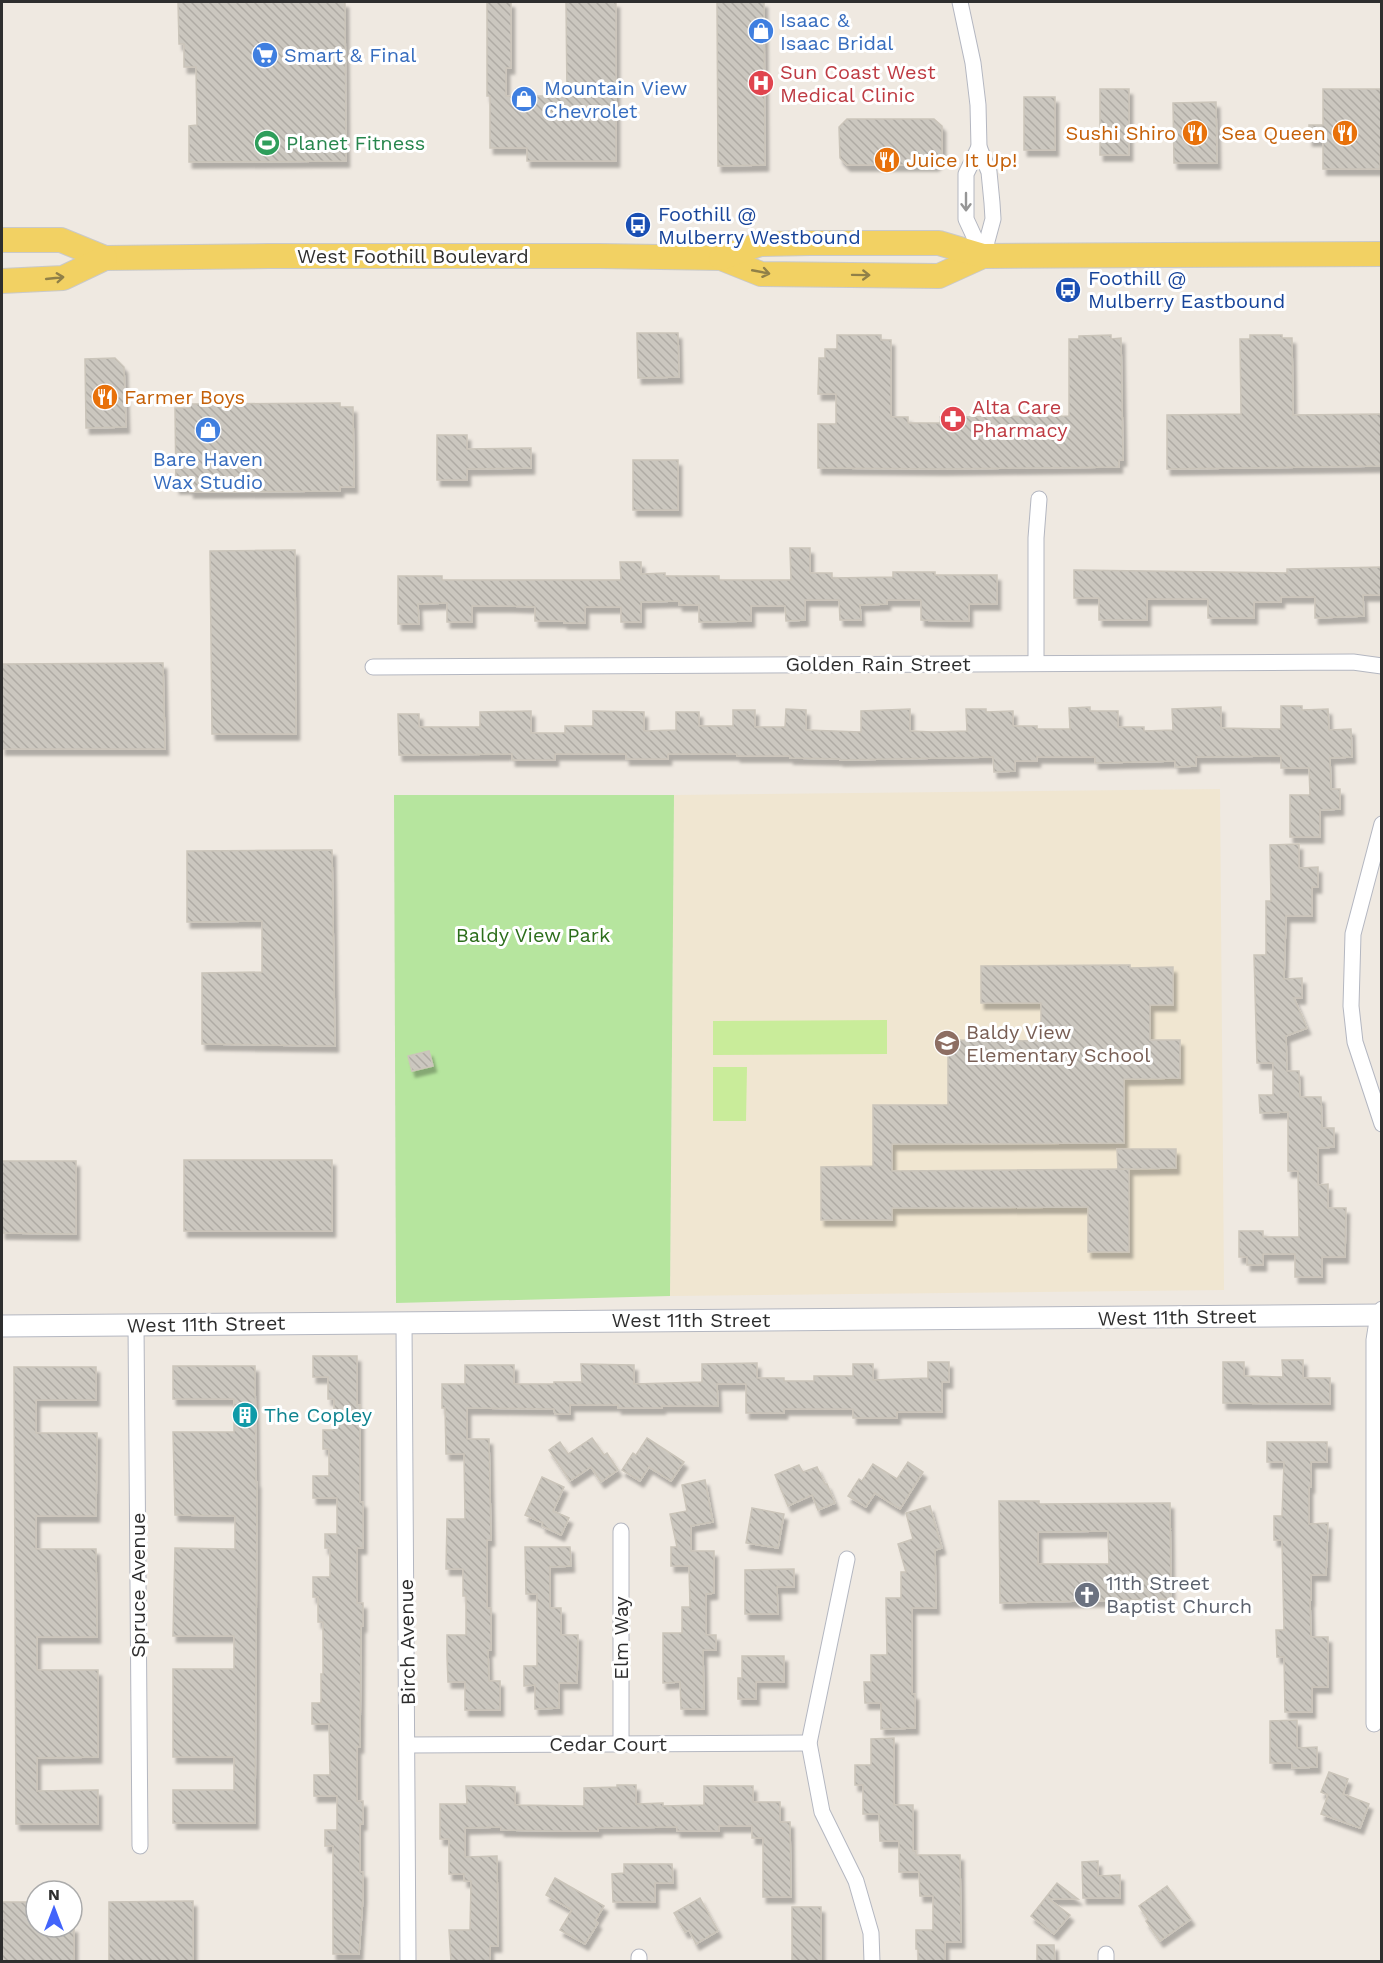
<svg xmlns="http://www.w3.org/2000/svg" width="1383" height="1963" font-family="'Work Sans',sans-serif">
<defs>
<pattern id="building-back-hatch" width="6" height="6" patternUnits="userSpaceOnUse" patternTransform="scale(1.5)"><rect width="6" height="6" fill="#cbc7bf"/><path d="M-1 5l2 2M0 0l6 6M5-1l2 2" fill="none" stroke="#afaba4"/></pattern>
<filter id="shadow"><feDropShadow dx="3.5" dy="6" stdDeviation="1.5" flood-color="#0004"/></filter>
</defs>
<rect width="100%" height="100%" fill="#efe9e1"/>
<!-- education -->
<polygon fill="#f0e6d1" points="1220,789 1224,1290 670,1296 674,795"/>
<!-- grass -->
<polygon fill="#b6e59e" points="394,795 674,795 670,1296 396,1303"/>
<!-- pitch -->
<g fill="#c9ec9a">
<polygon points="887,1020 887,1054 713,1055 713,1021"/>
<polygon points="713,1067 747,1067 746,1121 713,1121"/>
</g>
<!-- building -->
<g fill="url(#building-back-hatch)" stroke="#cbc5ba" stroke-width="1.5" fill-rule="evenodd" filter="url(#shadow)">
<polygon points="178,2 345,2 346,161 189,162 189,126 197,125 196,67 184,67 184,44 179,44"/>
<polygon points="487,2 511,2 511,68 506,68 506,96 567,96 566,2 616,2 616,161 527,161 527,148 490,148 490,96 487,96"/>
<polygon points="717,2 764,2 765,165 718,166"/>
<rect x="1100" y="89" width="29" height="66"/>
<polygon points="1323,89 1382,89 1380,169 1323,169 1323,140 1309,140 1309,125 1323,125"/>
<rect x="1024" y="97" width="31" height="53"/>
<polygon points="1216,102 1217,163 1174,163 1173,103"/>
<polygon points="847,119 934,119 942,126 942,158 935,165 847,165 840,158 839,127"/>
<polygon points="637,333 678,333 679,377 638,378"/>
<polygon points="837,335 881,335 881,340 891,340 891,417 908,417 908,423 940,423 940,417 1069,416 1069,339 1079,339 1079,336 1111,335 1111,339 1121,338 1123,460 1119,460 1119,467 941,469 818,468 818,424 836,424 836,394 818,394 819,358 825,358 825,349 837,349"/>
<polygon points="1250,335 1282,335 1282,338 1292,338 1293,415 1382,414 1382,466 1167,469 1167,415 1241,414 1240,339 1250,339"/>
<polygon points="115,358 124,367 126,427 86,428 85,359"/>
<polygon points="340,403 340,407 353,407 354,487 340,487 340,491 190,492 190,488 176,488 175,408 190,408 190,404"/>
<polygon points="437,435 467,435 467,449 531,448 531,468 467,469 467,480 437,480"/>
<rect x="633" y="460" width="45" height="50"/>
<polygon points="790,548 810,548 810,573 832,573 832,578 893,577 893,572 935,572 935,575 997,575 997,604 969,604 969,621 948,621 921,620 921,600 887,600 887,604 860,605 861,620 840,620 839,600 805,600 805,620 786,621 785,606 751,606 751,621 699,622 699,605 679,605 679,601 641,602 641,622 621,622 621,607 585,607 585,623 564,623 564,621 535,621 535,607 509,606 472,606 472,622 447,622 447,603 418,604 419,624 398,624 398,576 442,576 442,580 621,580 620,562 641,562 641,574 665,573 665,576 719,576 719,580 791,580"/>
<polygon points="295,550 296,734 212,734 210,551"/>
<polygon points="1382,567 1382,595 1363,595 1364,616 1315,618 1315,597 1281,597 1281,602 1254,602 1254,618 1208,618 1208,599 1147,599 1147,620 1099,620 1099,598 1074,598 1074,570 1287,573 1287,569"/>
<polygon points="163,663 165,749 2,749 2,664"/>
<polygon points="1281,706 1302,706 1302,710 1328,709 1329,730 1351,729 1352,757 1330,758 1331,789 1340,789 1340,809 1320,810 1320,837 1290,837 1290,795 1310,795 1309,768 1281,768 1281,756 1196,757 1196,766 1175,767 1175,761 1095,763 1095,757 1037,757 1037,761 1015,761 1015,771 994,772 993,757 840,760 840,759 790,758 790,756 737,756 737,754 668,754 668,759 626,759 626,754 555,754 555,760 512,760 512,754 399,755 398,714 419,714 419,727 480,727 480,712 531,711 531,733 565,733 565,726 593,726 593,711 644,712 644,731 676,730 676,712 699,712 699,726 733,726 733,710 755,710 755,727 785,727 786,709 806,710 806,730 861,732 861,711 910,709 910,731 933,732 967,731 966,709 986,709 986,712 1013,711 1013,726 1037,726 1037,729 1070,729 1069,708 1090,707 1090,711 1118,711 1118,727 1144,727 1144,731 1173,730 1172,709 1221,707 1221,728 1281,729"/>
<polygon points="1299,844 1299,868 1318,867 1318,887 1312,887 1312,916 1286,916 1284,979 1302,978 1302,998 1294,998 1307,1028 1286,1036 1287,1071 1299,1071 1300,1097 1321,1097 1322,1128 1334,1128 1334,1147 1318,1148 1318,1185 1328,1184 1328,1208 1346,1208 1345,1257 1322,1257 1322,1277 1295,1277 1295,1254 1263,1254 1263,1265 1247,1265 1247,1257 1239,1257 1239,1231 1263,1231 1263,1237 1299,1237 1298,1171 1288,1171 1288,1112 1260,1113 1259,1095 1273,1095 1273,1063 1257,1063 1254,955 1266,955 1266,901 1271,901 1270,845"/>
<polygon points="332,850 335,1046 202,1044 202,973 262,972 262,921 187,922 187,851"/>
<polygon points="1130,965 1130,968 1173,967 1173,1005 1150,1005 1150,1040 1180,1040 1180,1078 1124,1079 1124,1143 892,1144 892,1171 1129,1169 1129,1252 1088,1252 1088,1207 892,1208 892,1220 821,1220 821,1167 873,1166 873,1105 948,1105 948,1040 1041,1041 1041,1003 981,1003 981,966"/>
<polygon points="429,1051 433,1066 412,1071 408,1056"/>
<polygon points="1117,1149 1176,1149 1176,1168 1118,1169"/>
<rect x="184" y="1160" width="148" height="71"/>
<polygon points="2,1161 76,1161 76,1234 2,1233"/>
<polygon points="313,1356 357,1356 357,1405 360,1405 360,1502 363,1502 363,1548 357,1548 357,1603 363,1603 363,1626 361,1626 360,1747 357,1747 357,1801 363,1801 363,1824 360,1824 360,1872 363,1872 363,1897 359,1954 333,1954 333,1846 325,1846 325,1830 337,1830 337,1796 314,1796 314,1775 330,1775 329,1724 312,1724 312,1703 321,1703 321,1674 323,1674 323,1622 318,1622 318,1597 313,1597 313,1577 330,1577 330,1548 325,1548 325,1534 337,1534 337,1498 313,1498 313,1476 329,1476 329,1449 323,1449 323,1430 334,1430 334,1399 328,1399 328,1377 313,1377"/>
<polygon points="1282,1360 1303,1360 1303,1378 1330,1378 1330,1404 1223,1403 1223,1362 1244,1362 1244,1376 1283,1377"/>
<polygon points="928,1362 949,1362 949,1382 942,1382 942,1412 897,1412 897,1418 853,1418 853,1409 784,1409 784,1413 746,1413 746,1384 717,1384 718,1406 662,1406 662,1408 618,1408 618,1405 570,1405 570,1414 555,1414 554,1409 467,1408 467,1439 489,1439 491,1540 487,1540 487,1608 491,1608 491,1650 488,1650 489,1681 500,1681 500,1710 465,1710 465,1682 448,1682 447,1656 447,1635 466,1635 466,1596 463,1596 463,1569 446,1569 447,1519 465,1519 464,1454 446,1454 445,1408 442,1408 442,1384 465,1384 465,1365 514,1365 514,1384 554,1384 554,1382 582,1382 581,1364 634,1365 634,1384 702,1382 702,1364 757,1363 757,1378 784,1378 784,1381 814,1381 814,1376 853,1376 853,1364 873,1364 873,1380 928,1378"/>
<polygon points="173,1366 255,1366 256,1482 257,1482 255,1823 173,1823 173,1790 234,1790 234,1757 173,1757 173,1669 234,1669 234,1636 173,1636 175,1548 235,1549 235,1516 175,1515 173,1432 234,1432 234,1399 173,1399"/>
<polygon points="14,1367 96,1367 96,1400 36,1400 36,1433 97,1433 96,1516 36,1516 36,1549 96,1549 97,1637 37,1637 37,1670 98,1670 98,1757 37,1758 37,1791 98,1790 98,1824 16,1824"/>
<polygon points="592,1438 604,1455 607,1453 618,1470 601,1482 591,1467 570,1481 549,1450 560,1442 568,1454"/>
<polygon points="647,1438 684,1462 671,1481 649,1467 640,1481 622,1470 633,1453 636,1455"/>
<polygon points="1267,1442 1327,1442 1327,1462 1311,1462 1311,1487 1309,1487 1309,1524 1328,1523 1326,1575 1311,1575 1311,1600 1310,1600 1311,1637 1328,1637 1328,1687 1312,1687 1312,1712 1285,1712 1284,1657 1277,1657 1276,1630 1284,1630 1282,1540 1274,1540 1274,1516 1282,1516 1284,1462 1267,1462"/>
<polygon points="908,1462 923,1472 900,1509 875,1493 866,1507 848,1496 859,1479 862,1481 873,1464 897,1479"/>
<polygon points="799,1465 803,1472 817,1467 825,1484 827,1484 835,1503 818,1510 812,1495 788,1506 775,1475"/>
<polygon points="542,1477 564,1487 553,1511 569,1518 561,1535 542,1526 543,1523 525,1515"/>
<polygon points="705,1480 713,1522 691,1526 691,1551 714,1551 714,1593 706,1594 706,1635 716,1635 716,1650 703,1650 704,1709 681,1709 680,1682 663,1683 663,1633 682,1633 682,1607 690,1607 689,1566 671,1566 671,1547 677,1547 670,1514 687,1511 682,1485"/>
<path d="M999,1501h40v3l131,-1 1,96 -171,4zM1108,1531l1,33h-71v-32z"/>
<polygon points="930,1506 942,1548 935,1550 936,1608 912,1608 912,1694 915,1694 915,1728 881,1729 881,1703 865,1703 864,1682 871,1682 871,1655 887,1655 886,1598 901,1598 901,1572 906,1572 898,1544 913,1539 906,1513"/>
<polygon points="752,1508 784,1514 778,1548 746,1543"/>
<polygon points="525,1547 570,1547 571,1566 550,1567 550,1608 561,1608 561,1635 578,1635 577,1683 559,1683 559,1708 535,1709 535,1685 524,1686 524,1666 537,1666 537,1594 526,1594"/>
<polygon points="794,1569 794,1587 777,1587 778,1614 745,1614 745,1570"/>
<polygon points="742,1656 784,1656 784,1682 756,1682 756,1699 738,1699 738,1678 742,1678"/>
<polygon points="1297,1720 1297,1748 1317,1747 1317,1767 1292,1768 1292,1763 1270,1763 1270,1721"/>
<polygon points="894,1738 894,1805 913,1805 913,1851 916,1851 916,1855 960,1855 961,1942 945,1942 945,1962 918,1962 918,1949 916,1949 916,1930 933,1930 933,1896 920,1896 919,1872 899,1872 899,1841 880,1841 879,1814 863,1814 863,1785 855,1785 855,1765 871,1765 871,1739"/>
<polygon points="1329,1772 1348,1779 1343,1794 1369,1804 1360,1828 1321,1814 1328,1795 1321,1792"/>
<polygon points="617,1785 636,1785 636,1804 663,1803 663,1806 704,1805 704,1786 753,1786 753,1802 780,1802 780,1822 790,1822 791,1897 763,1897 763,1838 752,1838 752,1826 719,1826 719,1831 677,1831 677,1827 598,1828 598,1831 557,1831 501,1830 501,1827 465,1828 465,1857 497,1856 498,1946 490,1946 490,1962 451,1962 449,1930 470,1930 471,1881 464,1881 464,1874 449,1874 449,1839 440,1839 440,1804 467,1804 466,1786 487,1786 515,1787 515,1805 584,1806 584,1788 617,1787"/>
<polygon points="1098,1861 1098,1876 1120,1875 1120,1898 1083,1898 1082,1862"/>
<polygon points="624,1864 672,1864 673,1883 655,1883 655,1902 613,1902 612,1874 624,1873"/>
<polygon points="555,1878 604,1906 595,1921 598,1923 585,1944 560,1930 572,1910 546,1895"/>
<polygon points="1057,1883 1078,1899 1049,1899 1070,1915 1054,1934 1031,1916"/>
<polygon points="1167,1886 1191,1919 1160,1941 1146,1921 1148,1919 1139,1906"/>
<polygon points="700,1898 718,1931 696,1944 689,1930 685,1932 674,1913"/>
<polygon points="193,1901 193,1962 109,1962 109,1902"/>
<polygon points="2,1902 36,1902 36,1927 74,1927 74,1962 2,1962"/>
<rect x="792" y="1907" width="29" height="55"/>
<polygon points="1037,1945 1054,1945 1055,1962 1037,1962"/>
</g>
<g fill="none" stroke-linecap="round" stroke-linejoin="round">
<!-- street casing -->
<g stroke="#b4b7c1" stroke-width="17">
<g id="street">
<polyline points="960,2 973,63 978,105 979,147 989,172 992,203 993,219 983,256"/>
<polyline points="979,147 966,174 966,219 983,256"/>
<polyline points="1036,663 1036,538 1039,499"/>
<polyline points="373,667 1353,662 1382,666"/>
<polyline points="1382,824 1353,934 1351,1006 1355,1042 1382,1124"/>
<polyline points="404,1322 408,1962"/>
<polyline points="136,1324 140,1846"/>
<polyline points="621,1531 621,1744"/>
<polyline points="847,1559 809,1743 822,1812 856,1881 871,1933 872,1962"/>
<polyline points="1374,1724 1374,1340 1378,1315 1382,1309"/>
<polyline points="408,1745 809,1743"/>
<polyline points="1106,1954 1106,1962"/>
<polyline points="639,1957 639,1962"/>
</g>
</g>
<!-- secondary casing -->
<g stroke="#b4b7c1" stroke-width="23">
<polyline id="secondary" points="2,1326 1382,1315"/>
</g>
<!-- primary casing -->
<g stroke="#c9c9c9" stroke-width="26">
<g id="primary">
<polyline points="2,240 61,240 105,258 269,256 600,256 721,258 761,274 939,276 983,256"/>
<polyline points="721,258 760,244 810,243 939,243 983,256 1382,254"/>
<polyline points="2,281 63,278 105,258"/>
</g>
</g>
<!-- street -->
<use href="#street" stroke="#fff" stroke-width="15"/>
<!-- secondary -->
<use href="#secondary" stroke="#fff" stroke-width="21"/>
<!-- primary -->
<use href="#primary" stroke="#f2d163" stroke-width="24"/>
</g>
<!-- one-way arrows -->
<defs><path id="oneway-shaft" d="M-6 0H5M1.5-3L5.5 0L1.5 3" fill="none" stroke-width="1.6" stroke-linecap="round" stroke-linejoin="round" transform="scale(1.5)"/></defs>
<use stroke="#969696" href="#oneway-shaft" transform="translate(966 202) rotate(90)"/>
<g stroke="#908048">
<use href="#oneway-shaft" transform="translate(761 272) rotate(11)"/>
<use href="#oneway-shaft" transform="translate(861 275) rotate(1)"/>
<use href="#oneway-shaft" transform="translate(55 278) rotate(-6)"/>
</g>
<!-- icons -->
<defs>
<g id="shop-disc" transform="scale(1.35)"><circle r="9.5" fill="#3f7fe0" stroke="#fff"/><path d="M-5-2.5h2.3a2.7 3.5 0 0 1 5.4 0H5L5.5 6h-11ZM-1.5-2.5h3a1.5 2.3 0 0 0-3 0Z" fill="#fff"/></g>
<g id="supermarket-disc" transform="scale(1.35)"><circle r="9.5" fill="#3f7fe0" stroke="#fff"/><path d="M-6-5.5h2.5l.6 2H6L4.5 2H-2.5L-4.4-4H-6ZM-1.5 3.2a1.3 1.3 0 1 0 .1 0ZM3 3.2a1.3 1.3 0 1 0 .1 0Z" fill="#fff"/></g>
<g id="hospital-disc" transform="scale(1.35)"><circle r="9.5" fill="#e0444e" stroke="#fff"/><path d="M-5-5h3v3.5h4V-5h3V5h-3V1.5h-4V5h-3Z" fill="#fff"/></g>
<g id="restaurant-disc" transform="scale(1.35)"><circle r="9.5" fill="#e8710a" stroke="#fff"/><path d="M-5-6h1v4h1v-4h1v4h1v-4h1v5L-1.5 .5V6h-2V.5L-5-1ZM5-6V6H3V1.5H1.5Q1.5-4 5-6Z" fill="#fff"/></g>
<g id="stadium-disc" transform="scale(1.35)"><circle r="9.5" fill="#2e9e5b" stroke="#fff"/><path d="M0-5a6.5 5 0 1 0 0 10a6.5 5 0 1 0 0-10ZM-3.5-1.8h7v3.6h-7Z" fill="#fff"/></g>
<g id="bus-disc" transform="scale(1.35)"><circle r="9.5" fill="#1a4fb4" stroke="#fff"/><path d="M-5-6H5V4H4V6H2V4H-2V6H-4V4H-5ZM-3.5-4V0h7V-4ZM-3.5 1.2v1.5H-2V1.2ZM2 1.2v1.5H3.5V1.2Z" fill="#fff"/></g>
<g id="pharmacy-disc" transform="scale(1.35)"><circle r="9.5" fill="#e0444e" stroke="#fff"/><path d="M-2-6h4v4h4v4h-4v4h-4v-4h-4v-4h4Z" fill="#fff"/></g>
<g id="school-disc" transform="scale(1.35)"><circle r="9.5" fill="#8d6e63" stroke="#fff"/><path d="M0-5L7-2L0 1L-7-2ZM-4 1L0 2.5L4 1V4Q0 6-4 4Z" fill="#fff"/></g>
<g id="building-disc" transform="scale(1.35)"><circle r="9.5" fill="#0f9aa8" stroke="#fff"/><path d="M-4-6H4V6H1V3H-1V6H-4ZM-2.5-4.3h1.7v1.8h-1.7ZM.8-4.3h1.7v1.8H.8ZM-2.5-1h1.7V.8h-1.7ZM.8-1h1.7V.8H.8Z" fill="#fff"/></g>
<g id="church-disc" transform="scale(1.35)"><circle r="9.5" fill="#6b7280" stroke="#fff"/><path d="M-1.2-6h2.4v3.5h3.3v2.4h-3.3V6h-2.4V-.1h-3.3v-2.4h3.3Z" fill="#fff"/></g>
</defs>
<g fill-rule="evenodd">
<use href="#shop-disc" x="761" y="31"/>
<use href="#supermarket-disc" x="265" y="55"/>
<use href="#hospital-disc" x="761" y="83"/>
<use href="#shop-disc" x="524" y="99"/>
<use href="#restaurant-disc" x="1195" y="133"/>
<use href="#restaurant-disc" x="1345" y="133"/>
<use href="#stadium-disc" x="267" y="143"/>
<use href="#restaurant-disc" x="887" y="160"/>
<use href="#bus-disc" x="638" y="225"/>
<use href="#bus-disc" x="1068" y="290"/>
<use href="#restaurant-disc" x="105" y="397"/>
<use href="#pharmacy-disc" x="953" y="419"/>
<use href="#shop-disc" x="208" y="430"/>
<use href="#school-disc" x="947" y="1043"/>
<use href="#building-disc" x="245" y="1415"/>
<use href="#church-disc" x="1087" y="1595"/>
</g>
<g text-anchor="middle" stroke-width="6" stroke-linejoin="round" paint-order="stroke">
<!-- shop labels -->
<g font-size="20" fill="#366cbe" stroke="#fff" text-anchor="start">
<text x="780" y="27">Isaac &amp;<tspan x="780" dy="23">Isaac Bridal</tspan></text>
<text x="284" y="62">Smart &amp; Final</text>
<text x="544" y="95">Mountain View<tspan x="544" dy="23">Chevrolet</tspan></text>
<text x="208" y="466" text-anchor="middle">Bare Haven<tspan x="208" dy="23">Wax Studio</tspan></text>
</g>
<!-- health labels -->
<g font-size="20" fill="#be3a42" stroke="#fff" text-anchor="start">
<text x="780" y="79">Sun Coast West<tspan x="780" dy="23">Medical Clinic</tspan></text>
<text x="972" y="414">Alta Care<tspan x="972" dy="23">Pharmacy</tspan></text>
</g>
<!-- food labels -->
<g font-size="20" fill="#c56008" stroke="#fff" text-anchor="end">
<text x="1176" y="140">Sushi Shiro</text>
<text x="1326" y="140">Sea Queen</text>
<text x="906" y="167" text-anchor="start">Juice It Up!</text>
<text x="124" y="404" text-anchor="start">Farmer Boys</text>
</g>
<!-- leisure labels -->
<g font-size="20" fill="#27864d" stroke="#fff" text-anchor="start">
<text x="286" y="150">Planet Fitness</text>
</g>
<!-- transit labels -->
<g font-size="20" fill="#164399" stroke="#fff" text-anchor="start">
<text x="658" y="221">Foothill @<tspan x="658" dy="23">Mulberry Westbound</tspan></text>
<text x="1088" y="285">Foothill @<tspan x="1088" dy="23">Mulberry Eastbound</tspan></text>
</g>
<!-- street labels -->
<g font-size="20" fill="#2e2e2e" stroke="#fff">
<text x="413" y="263">West Foothill Boulevard</text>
<text x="878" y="671">Golden Rain Street</text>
<text transform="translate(1177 1317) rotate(-1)" y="7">West 11th Street</text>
<text x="691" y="1327">West 11th Street</text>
<text transform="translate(206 1324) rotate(-1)" y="7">West 11th Street</text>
<text transform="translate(138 1585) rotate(-90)" y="7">Spruce Avenue</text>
<text transform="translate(621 1638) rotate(-90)" y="7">Elm Way</text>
<text transform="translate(407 1642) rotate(-91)" y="7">Birch Avenue</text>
<text x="608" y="1751">Cedar Court</text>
</g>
<!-- park labels -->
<g font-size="20" fill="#2c6e1b" stroke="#fff">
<text x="533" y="942">Baldy View Park</text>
</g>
<!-- education labels -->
<g font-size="20" fill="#785e54" stroke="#fff" text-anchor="start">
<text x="966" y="1039">Baldy View<tspan x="966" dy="23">Elementary School</tspan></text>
</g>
<!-- culture labels -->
<g font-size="20" fill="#0d838f" stroke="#fff" text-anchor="start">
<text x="264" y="1422">The Copley</text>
</g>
<!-- worship labels -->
<g font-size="20" fill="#5b616d" stroke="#fff" text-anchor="start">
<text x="1106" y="1590">11th Street<tspan x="1106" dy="23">Baptist Church</tspan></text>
</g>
</g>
<!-- border -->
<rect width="1383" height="1963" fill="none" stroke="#2e2e2e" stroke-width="6"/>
<!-- north arrow -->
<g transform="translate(54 1909)"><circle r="28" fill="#ffffff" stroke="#ababab" stroke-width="1.5"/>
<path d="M0-4.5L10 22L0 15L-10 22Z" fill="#4264fb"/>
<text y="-9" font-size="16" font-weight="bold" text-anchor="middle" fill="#2e2e2e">N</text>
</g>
</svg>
